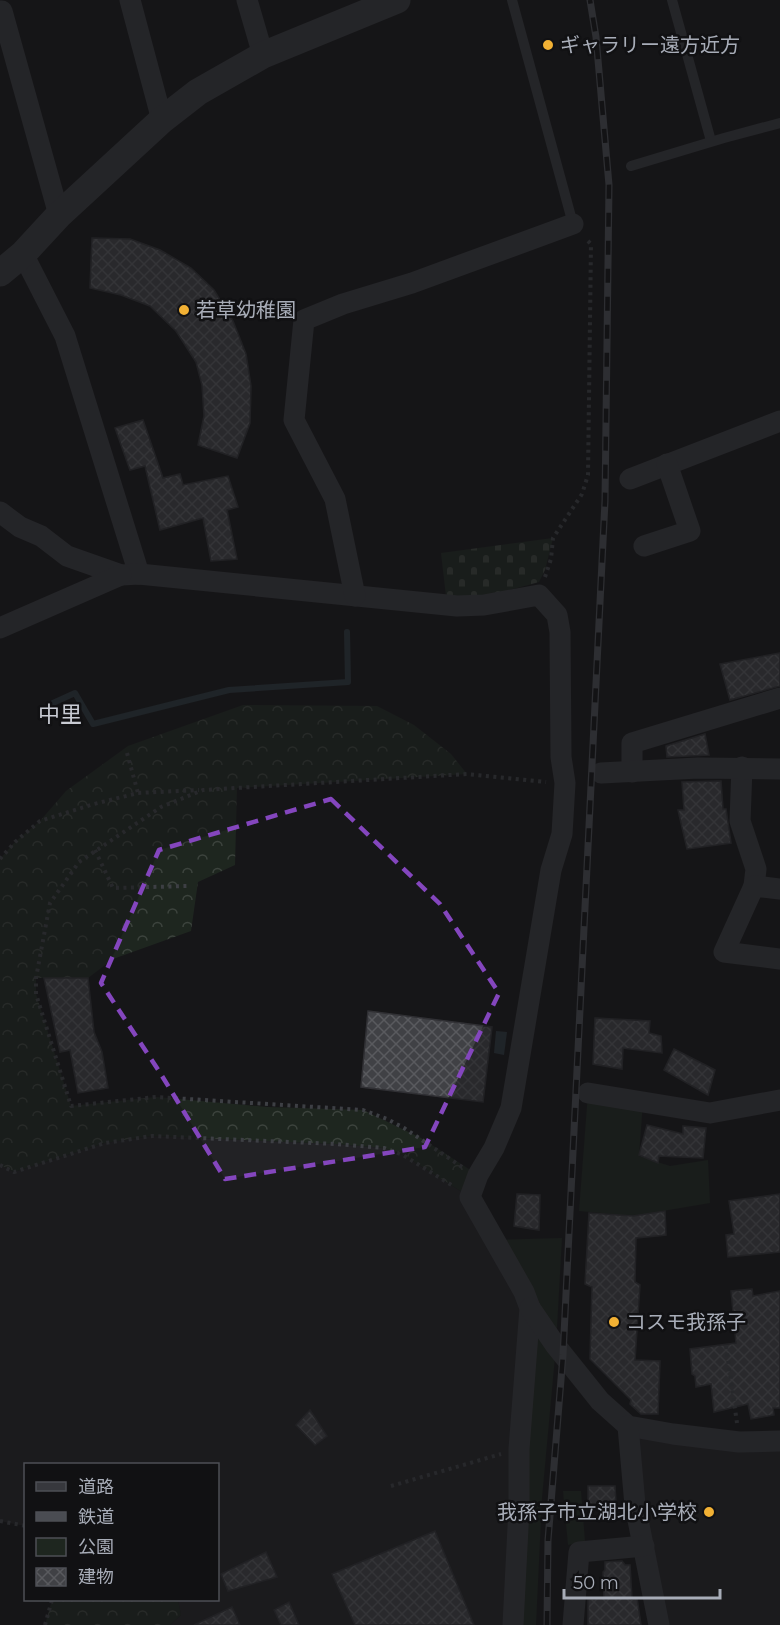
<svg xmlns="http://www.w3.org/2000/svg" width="780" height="1625" font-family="Montserrat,'Noto Sans JP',sans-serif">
<defs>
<pattern id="forest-crowns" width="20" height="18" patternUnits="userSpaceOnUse" patternTransform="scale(1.5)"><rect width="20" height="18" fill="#1e261f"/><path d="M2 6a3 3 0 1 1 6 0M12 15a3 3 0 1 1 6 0" fill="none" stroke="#3c433d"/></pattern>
<pattern id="cemetery-stones" width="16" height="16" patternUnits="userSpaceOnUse" patternTransform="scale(1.5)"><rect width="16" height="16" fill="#1e261f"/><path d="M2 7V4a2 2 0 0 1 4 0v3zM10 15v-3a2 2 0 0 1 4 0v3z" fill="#3c433d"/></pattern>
<pattern id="building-cross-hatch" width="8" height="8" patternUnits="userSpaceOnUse" patternTransform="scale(1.5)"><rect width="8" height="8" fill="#404145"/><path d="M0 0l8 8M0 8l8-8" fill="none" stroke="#595a5e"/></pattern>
</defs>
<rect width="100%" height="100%" fill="#161618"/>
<!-- built -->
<g fill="#222225">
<polygon points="152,1136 336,1144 384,1148 403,1155 470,1197 530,1308 513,1625 170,1625 181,1615 178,1600 218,1600 218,1464 26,1464 25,1526 0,1521 0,1165 14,1172 105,1143"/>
<polygon points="628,1426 780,1439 780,1625 663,1625"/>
</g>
<!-- green -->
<g fill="#1e261f">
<polygon points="588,1093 643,1102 639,1156 670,1166 708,1160 710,1203 633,1216 579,1211"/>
<polygon points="562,1238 556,1346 542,1498 536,1625 513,1625 530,1308 494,1240"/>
<polygon points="563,1491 581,1491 585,1541 568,1545"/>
</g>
<!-- forest -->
<g fill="url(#forest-crowns)">
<polygon points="243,705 377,706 414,725 451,754 467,774 237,788 235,865 198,882 191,931 113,959 88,978 36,978 36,994 71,1106 156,1097 268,1107 363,1110 421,1138 478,1175 470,1197 403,1155 384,1148 336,1144 152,1136 105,1143 14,1172 0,1165 0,859 15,842 40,821 66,791 128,746"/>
<polygon points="52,1600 178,1600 181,1615 170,1625 45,1625"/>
</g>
<!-- cemetery -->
<polygon fill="url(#cemetery-stones)" points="553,538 545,570 539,582 485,597 446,596 441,553"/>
<!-- water -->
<polygon fill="#2c353c" points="496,1031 507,1032 504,1055 494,1053"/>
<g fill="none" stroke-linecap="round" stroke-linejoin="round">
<!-- stream -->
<polyline stroke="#2c353c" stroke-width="6" points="53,703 75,693 93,724 229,690 348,682 347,632"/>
</g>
<!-- building -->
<g fill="url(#building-cross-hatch)" stroke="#303034" stroke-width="1.5">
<polygon points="92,238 130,239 160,250 191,268 214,290 233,321 246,354 251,386 250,423 237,458 198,445 204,416 202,385 196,362 176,331 150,306 121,295 90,288"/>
<polygon points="143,420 163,478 180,474 183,485 228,476 238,507 227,510 237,559 211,561 203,518 160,530 145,466 130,470 115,428"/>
<polygon points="780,653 780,686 730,700 720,664"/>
<polygon points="705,734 709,755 667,757 666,746"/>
<polygon points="721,781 723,809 726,809 731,843 687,849 678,810 684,810 682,782"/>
<polygon points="44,978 88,978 94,1032 102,1052 108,1088 78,1093 70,1050 60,1052"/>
<polygon points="368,1011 492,1027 483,1102 361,1087"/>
<polygon points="595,1018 650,1021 649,1033 661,1036 662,1053 623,1048 622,1069 593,1064"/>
<polygon points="674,1049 715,1070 708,1095 664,1070"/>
<polygon points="647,1125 683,1134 683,1126 706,1128 703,1158 659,1156 658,1163 639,1155"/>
<polygon points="517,1194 540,1195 539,1230 514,1226"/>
<polygon points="780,1194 780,1252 728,1257 726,1235 734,1234 729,1201"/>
<polygon points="665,1211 666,1235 636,1238 635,1282 640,1285 635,1360 660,1361 658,1414 641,1414 630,1404 631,1400 590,1359 592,1287 585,1284 589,1213 633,1216"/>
<polygon points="752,1289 753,1296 780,1291 780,1408 773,1408 774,1415 751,1419 748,1404 714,1412 711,1384 696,1387 695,1376 692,1374 690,1349 736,1343 731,1291"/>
<polygon points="310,1410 327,1436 315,1445 296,1425"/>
<polygon points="588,1486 615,1486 616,1504 588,1504"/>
<polygon points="435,1531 474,1625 355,1625 332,1574"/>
<polygon points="266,1552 277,1577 228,1591 221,1574"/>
<polygon points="622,1561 625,1565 630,1565 632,1599 637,1598 641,1625 588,1625 588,1599 604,1598 603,1572 605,1570 605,1562"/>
<polygon points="289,1602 299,1625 281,1625 274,1610"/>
<polygon points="232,1607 240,1625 194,1625"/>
</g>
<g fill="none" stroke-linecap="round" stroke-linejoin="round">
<!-- path -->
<g stroke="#3d3f44" stroke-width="4" stroke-dasharray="3 4.5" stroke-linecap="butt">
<polyline points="545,577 551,559 553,538 582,494 588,475 591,244 585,238"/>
<polyline points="127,753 138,793"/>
<polyline points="95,850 113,888 188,886"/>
<polyline points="0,859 15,842 40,821 94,804 138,793 199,790"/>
<polyline points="0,1165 14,1172 105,1143 152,1136 336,1144 384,1148 403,1155 453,1186"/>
<polyline points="462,1167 404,1128 387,1119 363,1110 156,1097 71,1106 36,994 36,978 50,903 79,862 161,807 203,790 467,774 546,782"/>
<polyline points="726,1346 737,1423"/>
<polyline points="391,1486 501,1454"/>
<polyline points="0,1521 26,1526"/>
<polyline points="45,1625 52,1600"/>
</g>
<!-- service -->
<g stroke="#37383d" stroke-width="10">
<polyline points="512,0 573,224"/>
<polyline points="672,0 711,141"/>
<polyline points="631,166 724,138 780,123"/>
</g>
<!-- minor -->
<g stroke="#37383d" stroke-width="21">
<polyline points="130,0 162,120"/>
<polyline points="247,0 263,55"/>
<polyline points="0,11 2,11 59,215"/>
<polyline points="23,254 65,336 139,574"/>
<polyline points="630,479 780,421"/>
<polyline points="0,512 20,527 41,536 67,556 121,575 139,574 457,606 484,605 539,595 557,615 560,632 561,757 565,783 562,834 551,870 511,1108 494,1148 478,1175 470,1197 524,1292 530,1308 519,1449 519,1508 513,1625"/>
<polyline points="644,546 690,531 667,464"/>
<polyline points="355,596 335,499 294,420 304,320 343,304 412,283 573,224"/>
<polyline points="0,628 121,575"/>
<polyline points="742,767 740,821 756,869 754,886"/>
<polyline points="632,772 632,743 780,698"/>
<polyline points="601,773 698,768 780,769"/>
<polyline points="780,889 754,886 724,952 780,959"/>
<polyline points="588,1093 710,1113 780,1100"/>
<polyline points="530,1308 556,1346 600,1401 628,1426 673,1434 739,1442 780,1441"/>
<polyline points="628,1426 635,1505 659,1625"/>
<polyline points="573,1625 579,1552 644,1546"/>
</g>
<!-- tertiary -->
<polyline stroke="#37383d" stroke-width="27" points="0,273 23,254 59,215 162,120 198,92 263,55 397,0"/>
<!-- rail casing -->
<g stroke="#4a4c52" stroke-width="7">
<polyline id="rail" points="547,1625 548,1540 563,1355 605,501 609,185 596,37 590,0"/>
</g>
<!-- rail -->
<use href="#rail" stroke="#111113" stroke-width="4.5" stroke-dasharray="14" stroke-linecap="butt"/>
</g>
<!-- marked area -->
<path d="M0 0H780V1625H0ZM331,799l109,105 59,89 -74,154 -200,32 -66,-108 -58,-88 58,-133z" fill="#161618" fill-opacity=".55" fill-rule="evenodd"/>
<path fill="none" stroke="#8446be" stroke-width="4.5" stroke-dasharray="12 8" stroke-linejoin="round" d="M331,799l109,105 59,89 -74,154 -200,32 -66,-108 -58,-88 58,-133z"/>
<!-- markers -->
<g fill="#f2b134" stroke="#111113" stroke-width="2">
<circle cx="548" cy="45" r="6"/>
<circle cx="184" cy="310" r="6"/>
<circle cx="614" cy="1322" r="6"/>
<circle cx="709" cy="1512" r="6"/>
</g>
<g text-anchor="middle" stroke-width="5" stroke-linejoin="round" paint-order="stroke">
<!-- poi labels -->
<g font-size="20" fill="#a8adb8" stroke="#111113" text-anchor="start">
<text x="560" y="52">ギャラリー遠方近方</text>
<text x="196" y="317">若草幼稚園</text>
<text x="626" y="1329">コスモ我孫子</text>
<text x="697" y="1519" text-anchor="end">我孫子市立湖北小学校</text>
</g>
<!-- quarter labels -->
<g font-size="22" fill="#c9ccd4" stroke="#111113">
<text x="60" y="722">中里</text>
</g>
</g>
<!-- legend -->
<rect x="24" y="1463" width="195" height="138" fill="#111113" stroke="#4d4f55" stroke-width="1.5"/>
<rect x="36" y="1482" width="30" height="9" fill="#37383d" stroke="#4d4f55" stroke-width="1.5"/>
<text x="78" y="1493" font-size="18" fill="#a8adb8">道路</text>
<rect x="36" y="1512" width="30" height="9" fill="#4a4c52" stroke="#4d4f55" stroke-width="1.5"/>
<text x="78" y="1523" font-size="18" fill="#a8adb8">鉄道</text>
<rect x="36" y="1538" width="30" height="18" fill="#1e261f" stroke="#4d4f55" stroke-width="1.5"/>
<text x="78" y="1553" font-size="18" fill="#a8adb8">公園</text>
<rect x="36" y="1568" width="30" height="18" fill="url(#building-cross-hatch)" stroke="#4d4f55" stroke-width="1.5"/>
<text x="78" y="1583" font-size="18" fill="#a8adb8">建物</text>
<!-- scale -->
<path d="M564 1589v9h156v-9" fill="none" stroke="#a8adb8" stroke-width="3"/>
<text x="573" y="1589" font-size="18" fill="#a8adb8" stroke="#111113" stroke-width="4.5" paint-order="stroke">50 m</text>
</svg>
